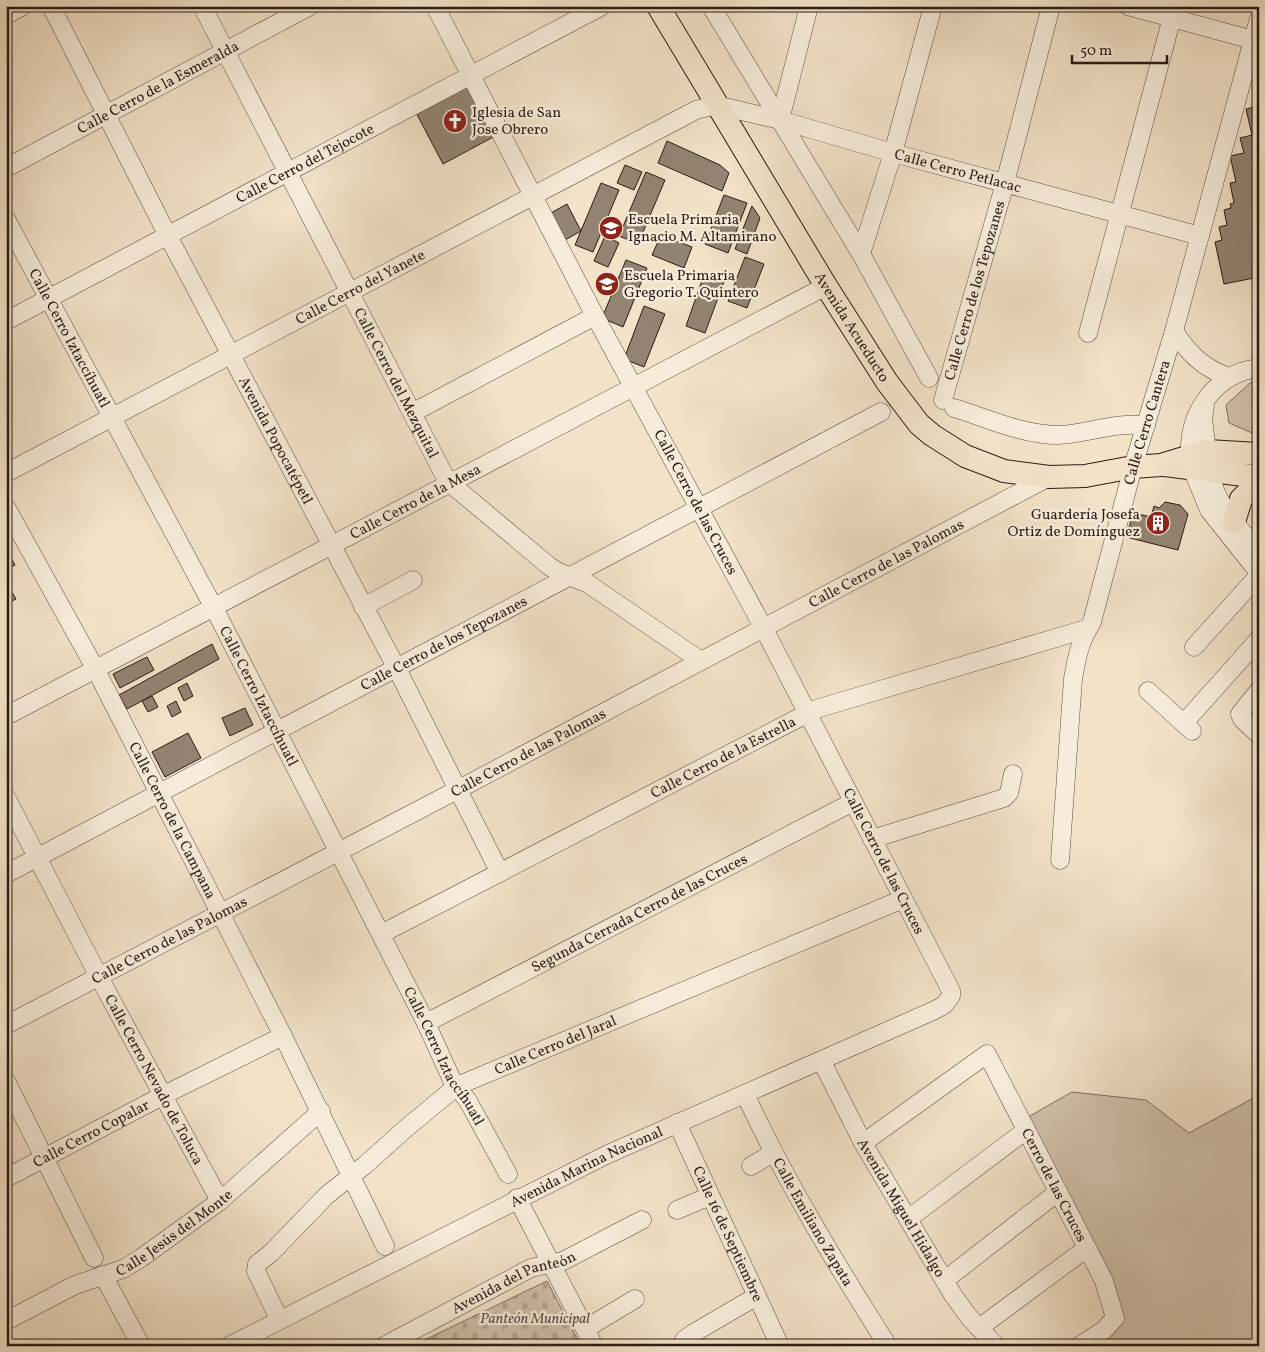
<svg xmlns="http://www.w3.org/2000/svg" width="1265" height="1352" font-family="Vollkorn,serif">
<defs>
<pattern id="cemetery-stones" width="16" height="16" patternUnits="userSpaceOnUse" patternTransform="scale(1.25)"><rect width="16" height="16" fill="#d0c0aa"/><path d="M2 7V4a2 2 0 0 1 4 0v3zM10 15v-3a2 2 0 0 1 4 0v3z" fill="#b3a491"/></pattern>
</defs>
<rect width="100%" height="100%" fill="#f2e2c8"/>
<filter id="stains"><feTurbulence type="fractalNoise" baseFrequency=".004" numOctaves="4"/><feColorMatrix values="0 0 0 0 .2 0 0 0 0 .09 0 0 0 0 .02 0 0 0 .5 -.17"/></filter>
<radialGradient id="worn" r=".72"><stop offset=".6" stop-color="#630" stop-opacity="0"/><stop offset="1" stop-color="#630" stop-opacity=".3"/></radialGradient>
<!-- grass -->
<g fill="#d0c0aa" stroke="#7c6e60">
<polygon points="1259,382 1259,436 1229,423 1226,405 1250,383"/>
<polygon points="1072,1092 1146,1100 1189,1133 1259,1095 1259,1346 1087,1346 1119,1319 1028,1117"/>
</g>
<!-- cemetery -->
<polygon fill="url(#cemetery-stones)" stroke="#7c6e60" points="547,1281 581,1346 412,1346"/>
<!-- building -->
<g fill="#928372" stroke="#291c15">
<polygon points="468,78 497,135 443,164 413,107"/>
<polygon points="1259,106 1259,277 1224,284 1215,242 1222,240 1219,227 1227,225 1224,210 1231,208 1230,204 1234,203 1230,183 1236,182 1230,156 1244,153 1240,138 1252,135 1246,109"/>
<polygon points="667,141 720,165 729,173 722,191 658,163"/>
<polygon points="625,165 642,172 634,190 617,183"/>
<polygon points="646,172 665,180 638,244 619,236"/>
<polygon points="601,183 619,190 593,252 575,245"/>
<polygon points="724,195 747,203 728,253 705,244"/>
<polygon points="567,204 581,231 565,240 551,213"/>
<polygon points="752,206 760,218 747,254 735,249"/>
<polygon points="661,235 692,247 684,268 652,255"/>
<polygon points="605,236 619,243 608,267 594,261"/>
<polygon points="745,257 764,264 747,308 728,301"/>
<polygon points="626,260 647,268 623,327 602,318"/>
<polygon points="705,272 725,279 705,333 686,326"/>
<polygon points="644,306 665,314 644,367 624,359"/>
<polygon points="1165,502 1180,505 1188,514 1178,550 1122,536 1124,530 1128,531 1133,513 1151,517 1154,506 1159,508"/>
<polygon points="6,548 15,565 8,569 6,564"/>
<polygon points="6,582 16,599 6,604"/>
<polygon points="212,644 219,659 127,709 119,695"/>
<polygon points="147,657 154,670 120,688 113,674"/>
<polygon points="187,683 193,696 184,701 178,688"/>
<polygon points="152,696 158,707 148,712 142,701"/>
<polygon points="176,701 181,712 172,717 167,706"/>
<polygon points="245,708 253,725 230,736 222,718"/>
<polygon points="188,733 201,758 165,777 152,752"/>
</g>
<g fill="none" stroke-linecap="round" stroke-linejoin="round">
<!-- minor casing -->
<g stroke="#5b4e42" stroke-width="19">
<g id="minor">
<path id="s1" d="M51,6l117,230 228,431 104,206"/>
<path id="s2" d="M202,6l241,467 8,11 98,82 9,6 29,11 114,78"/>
<polyline points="711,6 861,254 929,378"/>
<polyline points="1128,6 1253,40"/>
<polyline points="6,15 23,6"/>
<polyline points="780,120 809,6"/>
<path id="s3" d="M6,168l304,-162"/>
<path id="s4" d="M6,219l208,389 212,415 26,57 16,21 40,73"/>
<polyline points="861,254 893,153 933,6"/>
<path id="s5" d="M6,321l596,-315"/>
<path d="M1174,331c15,23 29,37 55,46"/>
<polyline points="1088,333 1175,6"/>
<path id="s6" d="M943,400l62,-217 46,-177"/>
<polyline points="1205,406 1203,418 1207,451"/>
<path d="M954,408c33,10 69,27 104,27 29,-1 59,-14 88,-9"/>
<polyline points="412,413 595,316"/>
<path d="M1190,455c-2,-42 25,-82 69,-87"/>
<polyline points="1193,471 1209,510 1259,573"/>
<path id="s7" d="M6,473l690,-363 20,-5 64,15 113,33 307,83"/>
<path d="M1210,473c6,32 28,54 49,78"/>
<path id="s8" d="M6,507l90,163 187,366 102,210"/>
<polyline points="363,607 413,580"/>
<polyline points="1194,647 1259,575"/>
<polyline points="1259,690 1240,714 1242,719 1259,735"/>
<polyline points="1148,691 1192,731"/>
<path id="s9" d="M6,716l820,-430"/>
<polyline points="1184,723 1259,639"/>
<path id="s10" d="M6,797l93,180 121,224"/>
<polyline points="872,839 1004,798 1009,793 1013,774"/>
<path id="s11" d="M1060,860l13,-181c4,-23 7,-38 19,-57l41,-155 41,-136 85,-313"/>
<path id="s12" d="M6,874l875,-462"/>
<path id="s13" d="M381,934l435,-225 270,-80"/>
<path id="s14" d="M426,1023l427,-221"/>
<path id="s15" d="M6,1025l453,-236 590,-312"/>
<path id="s16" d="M822,1062l41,81 90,152 16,22 27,29"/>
<polyline points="6,1081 94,1258"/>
<path id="s17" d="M745,1094c41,88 91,170 143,252"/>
<path id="s18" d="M677,1123l103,223"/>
<path id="s19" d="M863,1143l124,-89 117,227 11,37 -11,12 -25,16"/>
<polyline points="751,1166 773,1153"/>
<path id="s20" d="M6,1178l158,-83 119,-59"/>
<polyline points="517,1198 594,1346"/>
<polyline points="677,1210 710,1196"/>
<polyline points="908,1219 1025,1131"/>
<polyline points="103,1275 141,1346"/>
<polyline points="945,1280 1058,1192"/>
<path id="s21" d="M279,1319l-23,-48 1,-7 14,-11 56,-58 37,-29 40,-36 53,-44 446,-187"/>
<path id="s22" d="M6,1321l69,-36 48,-16 18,-11 79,-57 101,-90"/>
<polyline points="979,1328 1087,1248"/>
<polyline points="585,1329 635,1299"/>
<path id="s23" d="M229,1346l377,-191 329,-145 9,-5 7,-9v-5l-188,-364 -168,-311 -160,-310"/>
<path id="s24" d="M384,1346l147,-78 32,-7 79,-41"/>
<polyline points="683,1346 684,1340 692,1334 757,1296"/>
</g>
</g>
<!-- major casing -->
<g stroke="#291c15" stroke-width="24">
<g id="major">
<path id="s25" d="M658,6l168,280 61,96 32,42 13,11 33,21 39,15 45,6 36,-1 48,-9 28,-2 46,-14 52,3"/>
<polyline points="1165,465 1259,477"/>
<polyline points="1234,522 1241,499 1259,482"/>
</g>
</g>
<!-- minor -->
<use href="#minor" stroke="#f7ecdb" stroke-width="18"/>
<!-- major -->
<use href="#major" stroke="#f2e2c8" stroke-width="22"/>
</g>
<!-- icons -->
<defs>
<g id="church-disc" transform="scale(1.25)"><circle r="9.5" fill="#8f2418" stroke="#f7ecdb"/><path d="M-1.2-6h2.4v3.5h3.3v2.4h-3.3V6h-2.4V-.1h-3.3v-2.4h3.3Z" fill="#fff"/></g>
<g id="school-disc" transform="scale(1.25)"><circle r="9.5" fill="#8f2418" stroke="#f7ecdb"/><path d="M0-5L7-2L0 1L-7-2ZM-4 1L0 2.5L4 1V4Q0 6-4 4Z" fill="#fff"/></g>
<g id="building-disc" transform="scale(1.25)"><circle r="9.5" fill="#8f2418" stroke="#f7ecdb"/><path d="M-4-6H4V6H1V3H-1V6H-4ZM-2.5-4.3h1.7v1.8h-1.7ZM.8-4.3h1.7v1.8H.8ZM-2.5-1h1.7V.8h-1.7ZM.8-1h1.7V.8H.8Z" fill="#fff"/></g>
</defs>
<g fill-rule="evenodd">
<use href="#church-disc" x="455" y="121"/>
<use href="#school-disc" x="611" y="228"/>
<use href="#school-disc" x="607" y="284"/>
<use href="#building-disc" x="1158" y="523"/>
</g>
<g text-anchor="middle" stroke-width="4.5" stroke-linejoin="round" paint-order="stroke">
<!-- street labels -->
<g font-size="15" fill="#291c15" stroke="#f7ecdb">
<text dy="5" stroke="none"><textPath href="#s3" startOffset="172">Calle Cerro de la Esmeralda</textPath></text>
<text dy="5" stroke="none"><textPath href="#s5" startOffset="338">Calle Cerro del Tejocote</textPath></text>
<text dy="5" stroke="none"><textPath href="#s7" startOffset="1051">Calle Cerro Petlacac</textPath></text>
<text dy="5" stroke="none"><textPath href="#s7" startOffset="400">Calle Cerro del Yanete</textPath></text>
<text dy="5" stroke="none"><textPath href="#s6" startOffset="114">Calle Cerro de los Tepozanes</textPath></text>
<text dy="5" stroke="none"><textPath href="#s25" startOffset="375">Avenida Acueducto</textPath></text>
<text dy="5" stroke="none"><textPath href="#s4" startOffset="135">Calle Cerro Iztaccíhuatl</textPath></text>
<text dy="5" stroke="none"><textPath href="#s2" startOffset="424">Calle Cerro del Mezquital</textPath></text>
<text dy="5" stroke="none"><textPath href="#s11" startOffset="449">Calle Cerro Cantera</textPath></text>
<text dy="5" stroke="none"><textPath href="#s1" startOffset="489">Avenida Popocatépetl</textPath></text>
<text dy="5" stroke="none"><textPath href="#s9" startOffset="462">Calle Cerro de la Mesa</textPath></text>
<text transform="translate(696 502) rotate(62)" y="5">Calle Cerro de las Cruces</text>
<text dy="5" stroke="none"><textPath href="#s15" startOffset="994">Calle Cerro de las Palomas</textPath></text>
<text dy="5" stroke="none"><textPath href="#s12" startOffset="495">Calle Cerro de los Tepozanes</textPath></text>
<text dy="5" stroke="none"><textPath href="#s4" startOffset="540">Calle Cerro Iztaccíhuatl</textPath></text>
<text dy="5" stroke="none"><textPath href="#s15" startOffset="589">Calle Cerro de las Palomas</textPath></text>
<text dy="5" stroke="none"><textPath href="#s13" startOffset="385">Calle Cerro de la Estrella</textPath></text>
<text dy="5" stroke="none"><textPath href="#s8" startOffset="355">Calle Cerro de la Campana</textPath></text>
<text transform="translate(884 861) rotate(63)" y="5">Calle Cerro de las Cruces</text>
<text dy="5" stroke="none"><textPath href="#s14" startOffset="240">Segunda Cerrada Cerro de las Cruces</textPath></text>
<text dy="5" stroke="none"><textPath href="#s15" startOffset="184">Calle Cerro de las Palomas</textPath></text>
<text dy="5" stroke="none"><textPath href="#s21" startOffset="435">Calle Cerro del Jaral</textPath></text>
<text dy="5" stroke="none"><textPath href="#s4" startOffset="945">Calle Cerro Iztaccíhuatl</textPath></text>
<text dy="5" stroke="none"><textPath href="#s10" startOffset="319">Calle Cerro Nevado de Toluca</textPath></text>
<text dy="5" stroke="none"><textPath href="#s20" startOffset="96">Calle Cerro Copalar</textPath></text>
<text dy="5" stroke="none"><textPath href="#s23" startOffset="400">Avenida Marina Nacional</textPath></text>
<text dy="5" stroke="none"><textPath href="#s19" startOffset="300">Cerro de las Cruces</textPath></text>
<text dy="5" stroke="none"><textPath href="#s16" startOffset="166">Avenida Miguel Hidalgo</textPath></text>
<text dy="5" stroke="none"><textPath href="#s17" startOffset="145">Calle Emiliano Zapata</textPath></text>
<text dy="5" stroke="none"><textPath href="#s22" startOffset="191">Calle Jesús del Monte</textPath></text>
<text dy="5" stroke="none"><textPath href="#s18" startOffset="122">Calle 16 de Septiembre</textPath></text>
<text dy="5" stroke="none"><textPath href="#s24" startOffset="145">Avenida del Panteón</textPath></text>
</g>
<!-- poi labels -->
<g font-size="15" fill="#291c15" stroke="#f7ecdb" text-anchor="start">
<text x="472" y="117">Iglesia de San<tspan x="472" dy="17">Jose Obrero</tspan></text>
<text x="628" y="224">Escuela Primaria<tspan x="628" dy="17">Ignacio M. Altamirano</tspan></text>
<text x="624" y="280">Escuela Primaria<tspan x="624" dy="17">Gregorio T. Quintero</tspan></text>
<text x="1140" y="519" text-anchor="end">Guardería Josefa<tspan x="1140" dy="17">Ortiz de Domínguez</tspan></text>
</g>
<!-- park labels -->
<g font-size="15" font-style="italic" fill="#5b4d42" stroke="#f7ecdb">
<text x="535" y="1323">Panteón Municipal</text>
</g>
</g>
<!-- margin -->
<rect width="1265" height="1352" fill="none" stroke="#f2e2c8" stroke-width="25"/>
<rect x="8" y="8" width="1250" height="1337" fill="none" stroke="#291c15" stroke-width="2.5"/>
<rect x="12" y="12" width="1240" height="1327" fill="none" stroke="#291c15"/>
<!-- scale -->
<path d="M1072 55v8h95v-8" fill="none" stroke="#291c15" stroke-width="2.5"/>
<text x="1080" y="55" font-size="15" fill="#291c15" stroke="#f7ecdb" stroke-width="4" paint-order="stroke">50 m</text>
<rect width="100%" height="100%" filter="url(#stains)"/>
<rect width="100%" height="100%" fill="url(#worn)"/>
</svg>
